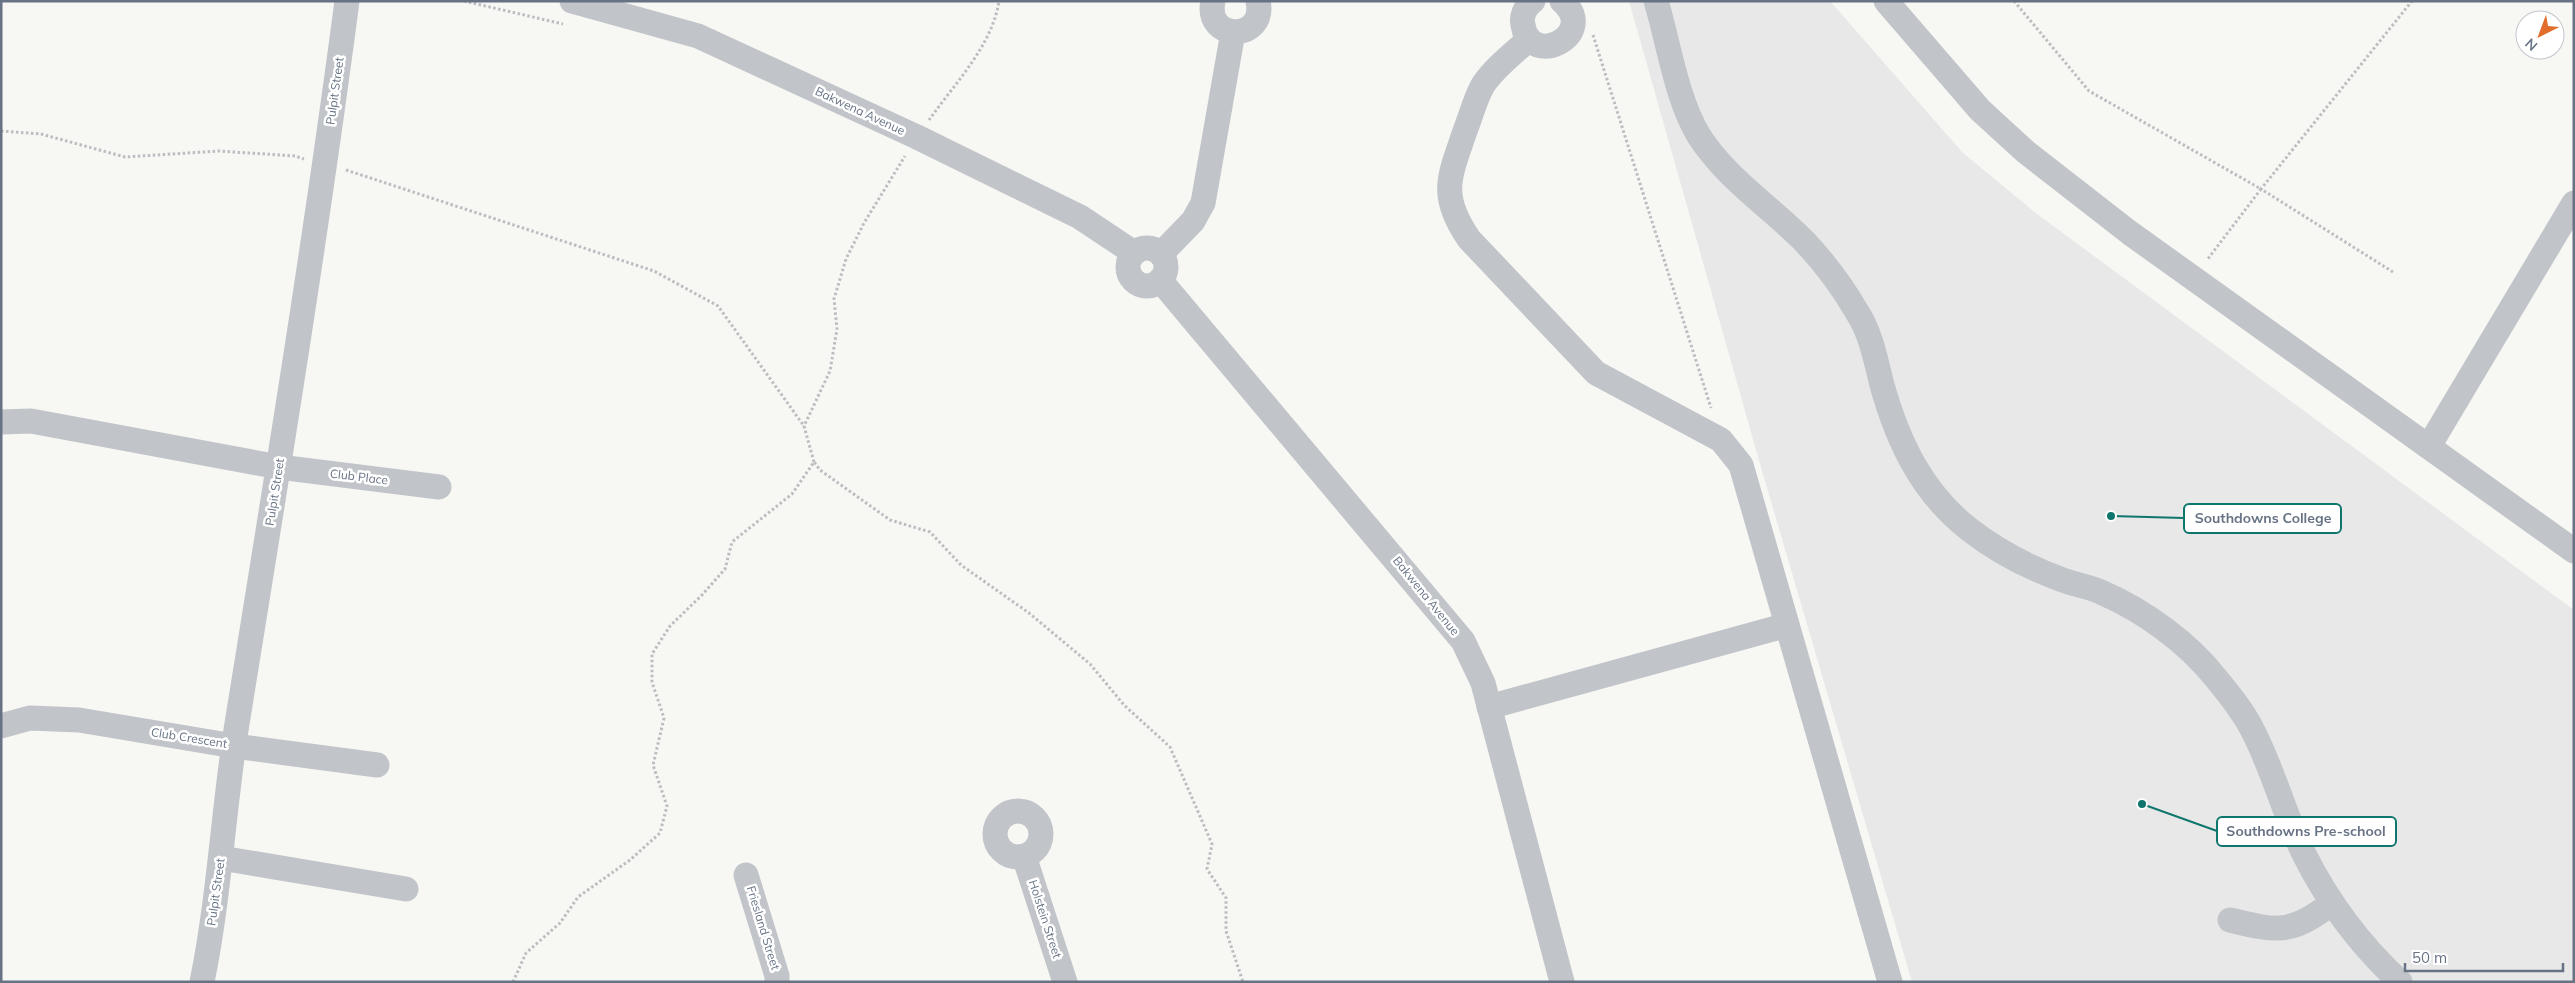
<svg xmlns="http://www.w3.org/2000/svg" width="2575" height="983" font-family="Mulish,sans-serif">
<rect width="100%" height="100%" fill="#f7f7f4"/>
<!-- built -->
<polygon fill="#e8e8e8" points="1629,1 1830,1 1963,153 2037,214 2574,610 2574,982 1912,982 1760,464"/>
<g fill="none" stroke-linecap="round" stroke-linejoin="round">
<!-- path -->
<g stroke="#bbbdc0" stroke-width="3" stroke-dasharray="2.5 2.5" stroke-linecap="butt">
<polyline points="464,1 563,24"/>
<polyline points="2014,1 2089,91 2261,189 2207,260"/>
<polyline points="1593,35 1711,408"/>
<path d="M929,120c26,-37 63,-74 70,-119"/>
<polyline points="1,131 41,134 125,157 219,151 295,156 304,159"/>
<polyline points="346,170 654,271 718,306 804,426"/>
<polyline points="2393,272 2261,189 2412,1"/>
<polyline points="814,462 804,426 830,371 837,329 834,299 846,259 864,223 905,156"/>
<polyline points="513,982 526,953 560,923 578,897 630,860 660,833 667,806 653,765 664,718 652,682 652,654 670,626 702,595 725,569 732,542 792,494 814,462 820,470 890,520 930,532 961,565 1029,613 1090,664 1124,705 1170,747 1212,844 1207,869 1226,898 1226,931 1243,982"/>
</g>
<!-- minor -->
<g stroke="#c1c4c8" stroke-width="25">
<polyline points="572,1 698,36 917,137 1080,217 1134,253"/>
<path d="M1213,1c-9,41 54,41 45,0"/>
<path d="M1533,1c-8,6 -12,15 -10,24 7,45 77,9 39,-24"/>
<path d="M1656,1c13,43 20,97 43,135 27,42 69,69 104,104 21,22 39,46 54,72 14,21 19,49 25,73 16,57 40,108 88,145 27,21 58,37 90,49 14,6 29,7 43,14 41,18 84,49 112,84 14,17 27,33 37,52 21,40 32,85 52,125 24,48 56,91 96,128"/>
<polyline points="1886,1 1980,110 2026,152 2130,233 2574,551"/>
<path d="M1529,39c-15,14 -34,28 -46,46 -8,14 -12,31 -18,46 -16,47 -26,64 4,108l127,134 125,67 20,25 149,517"/>
<circle cx="1147" cy="267" r="19"/>
<polyline points="1161,254 1193,221 1203,203 1233,32"/>
<polyline points="1160,280 1463,641 1483,683 1562,982"/>
<polyline points="1,422 31,421 279,467 439,487"/>
<polyline points="2429,446 2574,203"/>
<polyline points="1489,707 1787,625"/>
<polyline points="1,726 30,718 79,720 234,746 377,765"/>
<circle cx="1018" cy="834" r="23"/>
<polyline points="1024,856 1065,982"/>
<polyline points="221,858 406,889"/>
<polyline points="746,875 777,976 777,982"/>
<path d="M2230,920c49,12 61,14 102,-17"/>
<path d="M202,982c17,-83 21,-168 34,-252 39,-242 79,-485 111,-729"/>
</g>
</g>
<g text-anchor="middle" stroke-width="5" stroke-linejoin="round" paint-order="stroke">
<!-- street labels -->
<g font-size="12" fill="#677385" stroke="#fff">
<text transform="translate(335 91) rotate(-82)" y="4">Pulpit Street</text>
<text transform="translate(860 111) rotate(25)" y="4">Bakwena Avenue</text>
<text transform="translate(359 477) rotate(7)" y="4">Club Place</text>
<text transform="translate(275 492) rotate(-81)" y="4">Pulpit Street</text>
<text transform="translate(1426 596) rotate(51)" y="4">Bakwena Avenue</text>
<text transform="translate(189 738) rotate(9)" y="4">Club Crescent</text>
<text transform="translate(216 892) rotate(-82)" y="4">Pulpit Street</text>
<text transform="translate(1045 919) rotate(72)" y="4">Holstein Street</text>
<text transform="translate(763 928) rotate(73)" y="4">Friesland Street</text>
</g>
</g>
<!-- callouts -->
<path fill="none" stroke="#0f766e" stroke-width="2" d="M2111 516L2184 518M2142 804L2217 831"/>
<g fill="#0f766e" stroke="#fff" stroke-width="2">
<circle cx="2111" cy="516" r="5"/>
<circle cx="2142" cy="804" r="5"/>
</g>
<g fill="#fff" stroke="#0f766e" stroke-width="2">
<rect x="2184" y="504" width="157" height="29" rx="5"/>
<rect x="2217" y="817" width="179" height="29" rx="5"/>
</g>
<g font-size="14" text-anchor="middle" font-weight="bold" fill="#677385">
<text x="2263" y="523">Southdowns College</text>
<text x="2306" y="836">Southdowns Pre-school</text>
</g>
<!-- border -->
<rect width="2575" height="983" fill="none" stroke="#677385" stroke-width="5"/>
<!-- north arrow -->
<g transform="translate(2540 35) rotate(222)"><circle r="24" fill="#ffffff" stroke="#c2c7ce"/>
<path d="M0-4L9 19L0 12L-9 19Z" fill="#e16e2b"/>
<text y="-8" font-size="14" font-weight="bold" text-anchor="middle" fill="#677385">N</text>
</g>
<!-- scale -->
<path d="M2405 963v8h158v-8" fill="none" stroke="#677385" stroke-width="2.5"/>
<text x="2412" y="963" font-size="15" fill="#677385" stroke="#ffffff" stroke-width="4" paint-order="stroke">50 m</text>
</svg>
